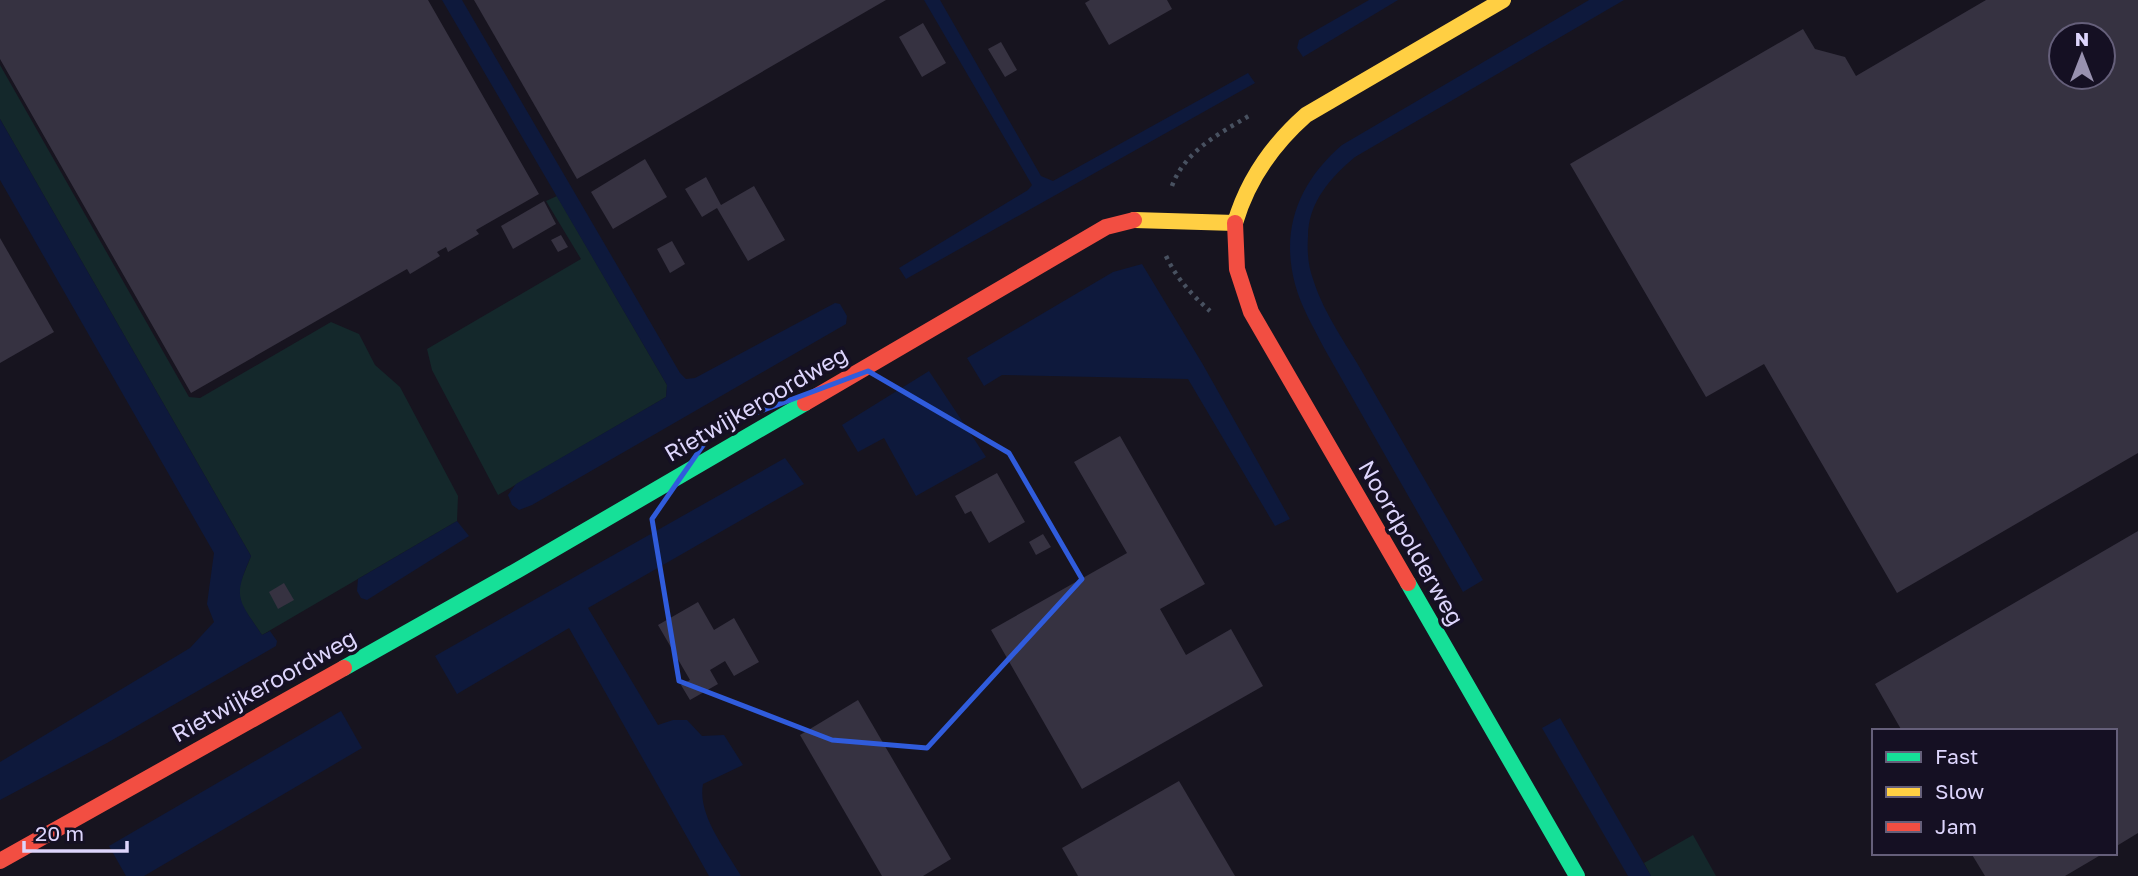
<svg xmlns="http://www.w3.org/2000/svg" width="2138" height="876" font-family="'Golos Text',sans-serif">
<rect width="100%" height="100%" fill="#17141f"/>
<!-- green -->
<g fill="#14282b">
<polygon points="0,65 189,397 200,398 331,322 359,334 375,365 400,387 458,496 457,521 262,635 242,606 238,588 251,556 0,119"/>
<polygon points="557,196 667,385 666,397 498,495 432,370 427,349 581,259 546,201"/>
<polygon points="1693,835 1716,876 1651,876 1644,863"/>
</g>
<!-- water -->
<g fill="#0e193c">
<polygon points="442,0 462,0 680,373 686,379 695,378 835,303 840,304 847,316 846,324 532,505 519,510 512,505 508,495 516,484 666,397 667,385"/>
<polygon points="924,0 940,0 1041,176 1053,181 1248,73 1255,83 906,279 899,268 1028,190 1032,185"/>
<polygon points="1369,0 1398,0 1303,57 1297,48 1299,40"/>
<path d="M1589,0h35l-269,157c-25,21 -47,46 -47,80 -1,13 0,29 5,42 11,36 37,70 55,103 38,66 77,132 115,198l-20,12 -139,-244c-10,-20 -23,-41 -29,-64 -15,-56 5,-103 47,-139z"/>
<path d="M0,119l251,437c-18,42 -14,42 11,79l8,-4 7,10 -1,5 -169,97 -107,57v-38l190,-114 24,-26 -7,-18 7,-51 -214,-373z"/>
<polygon points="1142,264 1202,363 1290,519 1275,526 1188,379 1002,375 984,386 967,358 1113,272"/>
<polygon points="929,371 986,457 916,496 884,438 858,452 842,425"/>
<path d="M785,458l19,26 -216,124 70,117 15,-5h14l15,16 22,-1 19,30 -40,19c-6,31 24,67 38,92h-32l-140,-248 -112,66 -22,-38z"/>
<polygon points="457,521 469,536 367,600 361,598 357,591 358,579"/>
<polygon points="341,711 362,748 144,876 126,876 109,846"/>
<polygon points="1560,718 1651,876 1628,876 1542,728"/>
</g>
<!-- building -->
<g fill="#363241" fill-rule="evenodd">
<polygon points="0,0 428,0 539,194 476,230 479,234 448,252 446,247 437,252 440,256 410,274 407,269 191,393 0,59"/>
<polygon points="474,0 886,0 577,179"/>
<polygon points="1090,0 1167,0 1172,9 1109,45 1085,3"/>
<path d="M1986,0h152v453l-241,140 -133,-229 -58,33 -136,-233 233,-135 12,20 30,8 11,19zM2061,35h42v42h-42z"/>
<polygon points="923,23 946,63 922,77 899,37"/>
<polygon points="1001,42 1017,70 1005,77 988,49"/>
<polygon points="645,159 667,197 613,229 591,192"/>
<polygon points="706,177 721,205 754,186 785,240 748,261 717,208 702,217 685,189"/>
<polygon points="544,201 556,224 513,249 501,226"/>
<polygon points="561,235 568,247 558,252 551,240"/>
<polygon points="0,238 54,332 0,363"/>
<polygon points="672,241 685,264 670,273 657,249"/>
<polygon points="1120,436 1205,584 1160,609 1186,655 1231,629 1263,686 1082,789 991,630 1127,553 1074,462"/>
<polygon points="997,473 1025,522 989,543 971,511 965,514 955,496"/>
<polygon points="2138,531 2138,833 2115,847 2115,731 1902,731 1875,684"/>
<polygon points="1043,534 1051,547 1036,555 1029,542"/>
<polygon points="284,583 294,600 278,609 269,592"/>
<polygon points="698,602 714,630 734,618 759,662 734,676 725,661 710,670 718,684 690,700 681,685 690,680 658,625"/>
<polygon points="858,700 951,859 923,876 882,876 800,735"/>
<polygon points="1179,781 1235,876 1078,876 1062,848"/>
<polygon points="1971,853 2104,853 2065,876 1985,876"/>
</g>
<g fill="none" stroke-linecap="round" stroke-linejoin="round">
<!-- path -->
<g stroke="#485160" stroke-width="4.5" stroke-dasharray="3.5 5" stroke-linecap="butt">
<path d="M1172,186c13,-36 49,-53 80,-72"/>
<path d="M1166,256c11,23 25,38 44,55"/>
</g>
<!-- fast -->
<g stroke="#16e098" stroke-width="16">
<polyline points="1408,583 1577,876"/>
<polyline points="344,668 518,570 805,403"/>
</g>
<!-- slow -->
<path stroke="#ffcf43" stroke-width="16" d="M1134,220l101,3c13,-44 37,-78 71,-108l197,-115"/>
<!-- jam -->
<g stroke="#f24e42" stroke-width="16">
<polyline points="1235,223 1237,269 1251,312 1408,583"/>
<polyline points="805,403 1106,227 1134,220"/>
<polyline points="0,861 344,668"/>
</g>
</g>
<!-- marked area -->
<path fill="none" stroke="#305cdc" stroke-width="5" stroke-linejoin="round" d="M868,371l141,82 73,126 -155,169 -95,-8 -153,-59 -27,-162 63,-91z"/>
<g text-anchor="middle" stroke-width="7" stroke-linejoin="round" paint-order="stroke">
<!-- street labels -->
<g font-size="23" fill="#ddd5fc" stroke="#151023">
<text transform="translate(756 404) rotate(-30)" y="8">Rietwijkeroordweg</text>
<text transform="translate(1411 543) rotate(60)" y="8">Noordpolderweg</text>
<text transform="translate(264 686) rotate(-29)" y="8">Rietwijkeroordweg</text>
</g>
</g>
<!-- legend -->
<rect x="1872" y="729" width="245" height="126" fill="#151023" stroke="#655f7a" stroke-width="2"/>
<rect x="1886" y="752" width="35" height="10" fill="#16e098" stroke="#655f7a" stroke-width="2"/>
<text x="1935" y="764" font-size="21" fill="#ddd5fc">Fast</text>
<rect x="1886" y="787" width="35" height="10" fill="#ffcf43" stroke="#655f7a" stroke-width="2"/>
<text x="1935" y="799" font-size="21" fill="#ddd5fc">Slow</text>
<rect x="1886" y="822" width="35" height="10" fill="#f24e42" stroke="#655f7a" stroke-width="2"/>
<text x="1935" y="834" font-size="21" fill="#ddd5fc">Jam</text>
<!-- north arrow -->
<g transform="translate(2082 56)"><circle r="33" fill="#151023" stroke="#655f7a" stroke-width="2"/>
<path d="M0-5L12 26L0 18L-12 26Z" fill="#9891af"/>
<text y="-10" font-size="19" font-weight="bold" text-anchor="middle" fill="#ddd5fc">N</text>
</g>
<!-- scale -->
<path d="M24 841v10h103v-10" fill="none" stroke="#ddd5fc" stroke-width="3.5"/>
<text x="35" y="841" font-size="21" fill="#ddd5fc" stroke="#151023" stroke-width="5" paint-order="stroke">20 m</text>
</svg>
